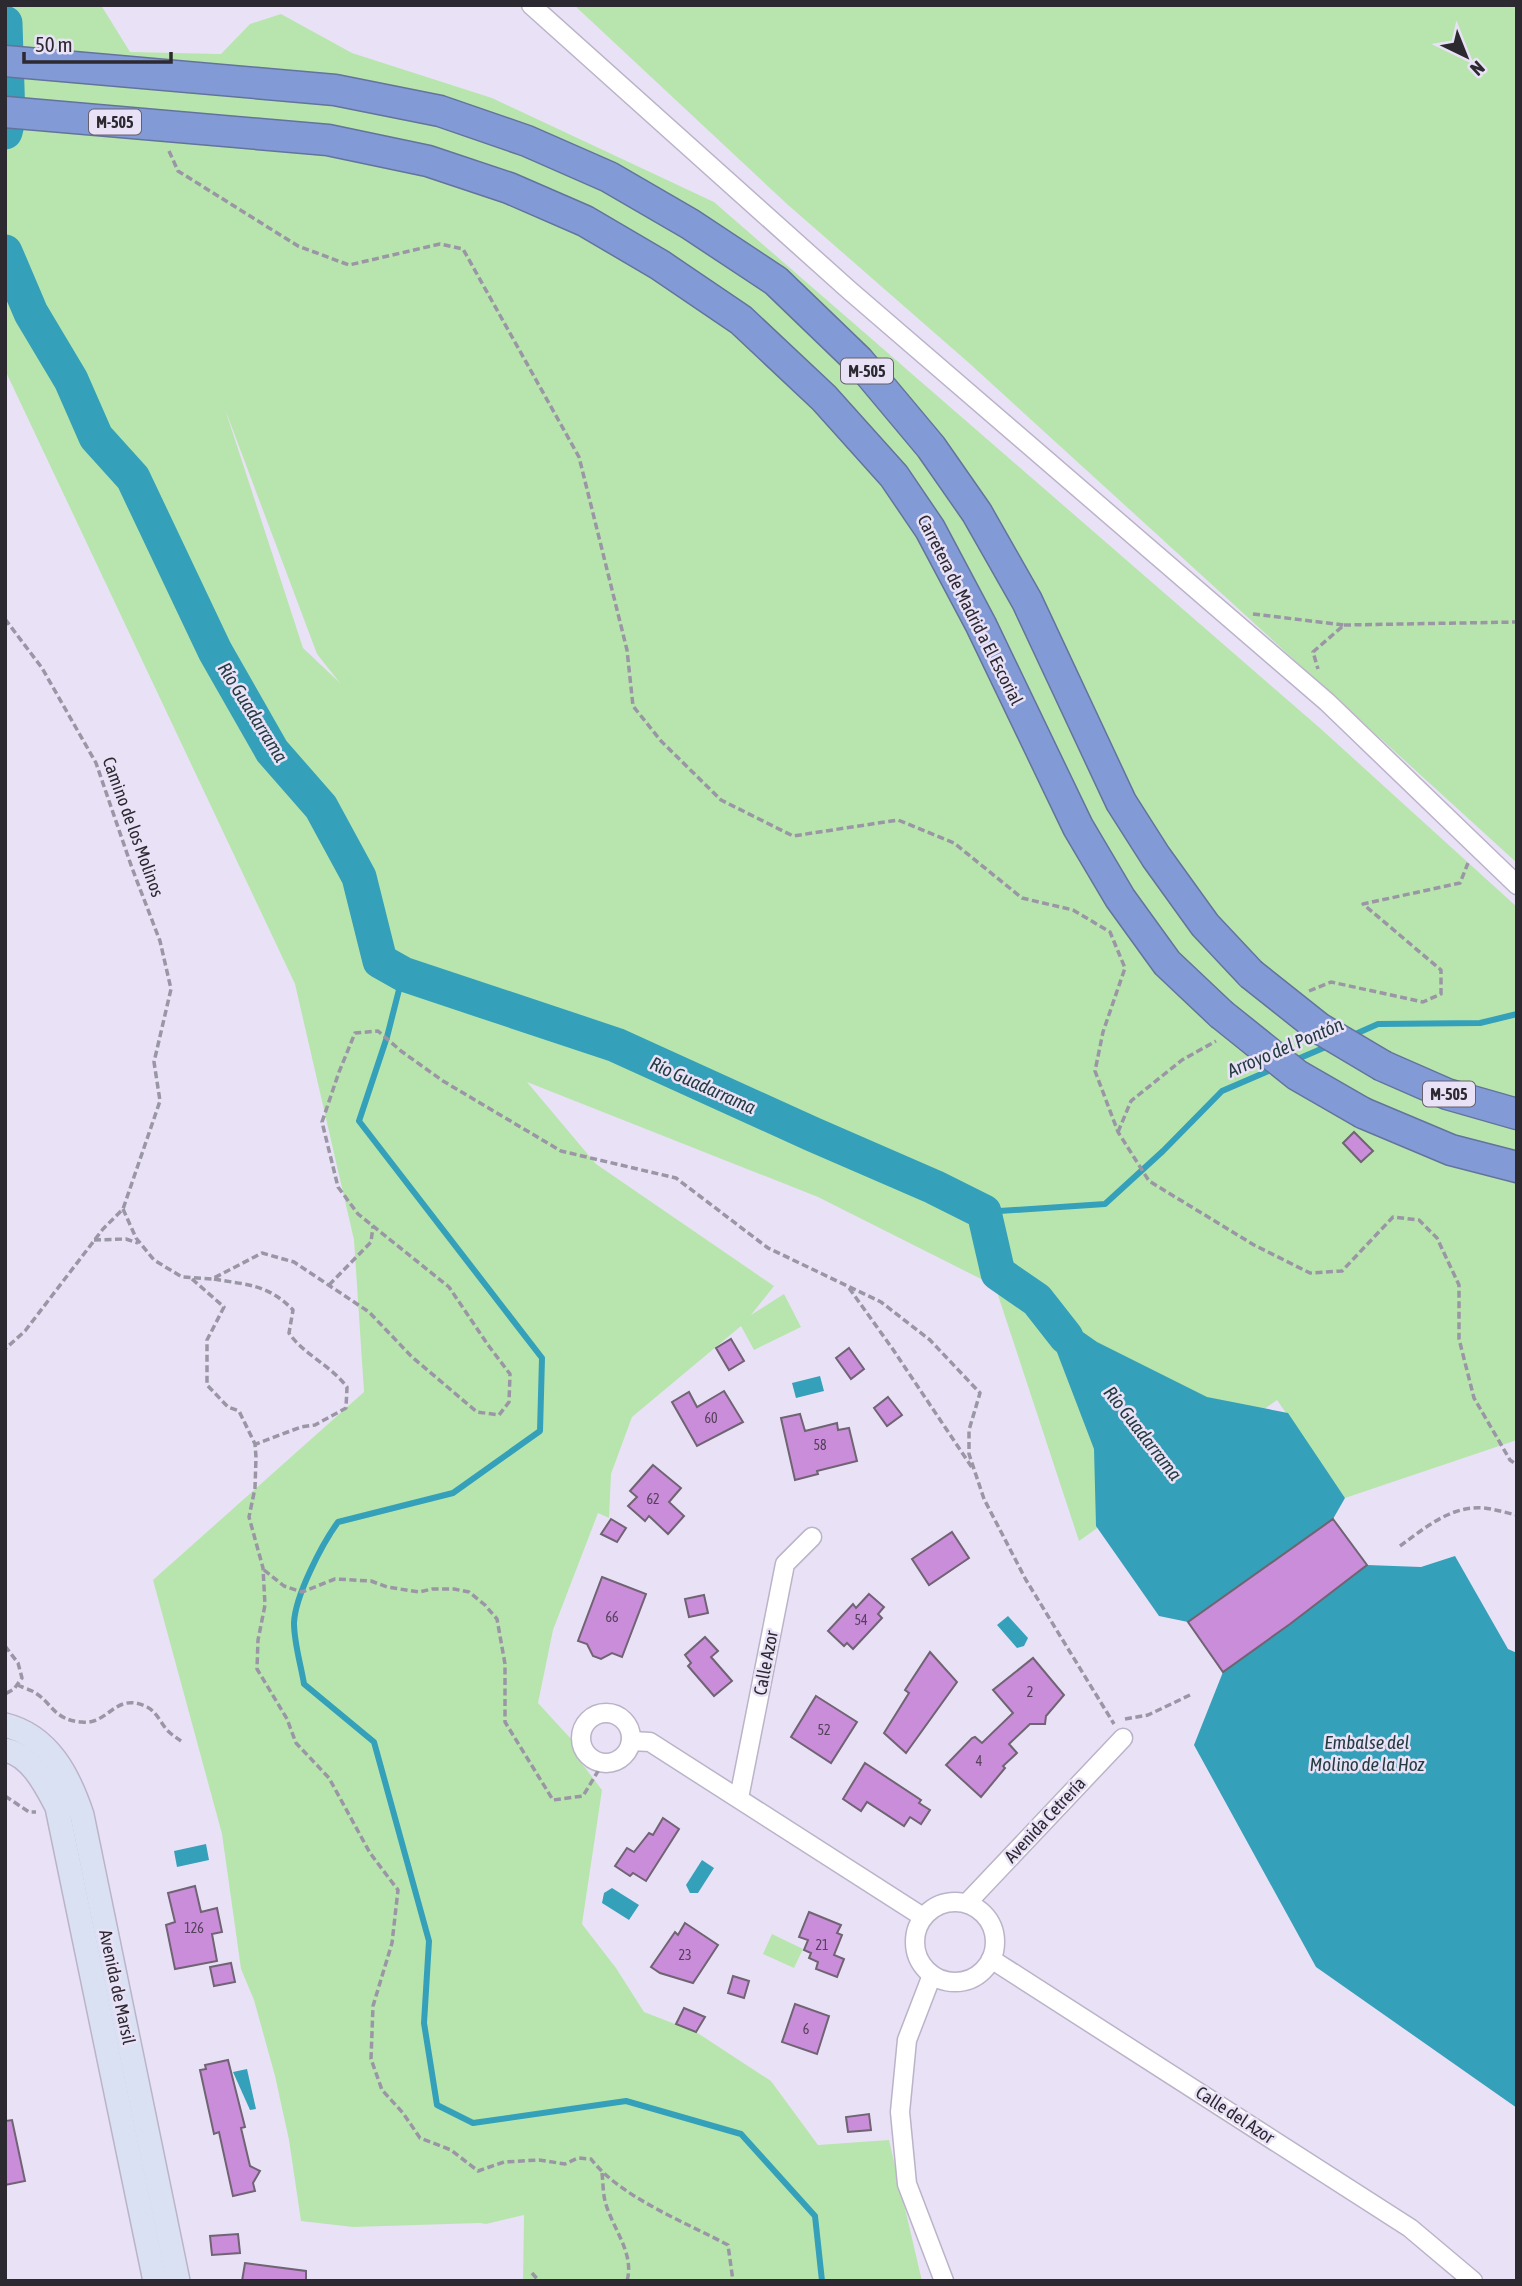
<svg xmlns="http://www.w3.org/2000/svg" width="1522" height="2286" font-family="'Asap Condensed',sans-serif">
<rect width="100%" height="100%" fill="#e9e2f7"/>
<!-- green -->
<g fill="#b8e5ad" fill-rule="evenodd">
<path d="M5,5h96l29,47 91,2 29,-30 31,-10 71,39 140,45 222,104 607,527 196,178v533l-172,58 -68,-98 -198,141 -84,-255 -177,-89 -291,-115 69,82 178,122 -23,29 33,-21 17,33 -47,23 -13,-24 -109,91 -21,57 -2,44 -11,-5 -45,117 -15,73 34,37 2,13 28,37 -20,134 34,44 28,44 52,20 75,49 47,64 71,-5 33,141h-399l1,-66 -38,9 -6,-1 -127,4 -52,-6 -12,-81 -14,-64 -21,-76 -13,-31 -19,-135 -69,-254 211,-188 -10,-152 -59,-256 -290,-614zM225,409l92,245 23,29 -37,-35z"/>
<polygon points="574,5 1517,5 1517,863 969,363 787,204"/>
<polygon points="772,1934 803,1949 794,1968 763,1954"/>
</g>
<!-- water -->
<g fill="#35a0b9">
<polygon points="1037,1300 1097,1342 1207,1397 1288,1413 1345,1498 1333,1519 1188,1622 1159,1616 1096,1526 1094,1449"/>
<polygon points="820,1376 824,1391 796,1398 792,1383"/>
<polygon points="1455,1556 1508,1649 1517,1653 1517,2108 1316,1967 1194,1745 1223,1672 1290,1624 1367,1565 1421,1567"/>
<polygon points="1008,1616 1028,1638 1024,1646 1017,1648 997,1625"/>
<polygon points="206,1844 209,1860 177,1867 174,1851"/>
<polygon points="702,1860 714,1868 698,1893 690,1893 686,1885"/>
<polygon points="612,1888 639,1905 629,1920 602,1903 604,1893"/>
<polygon points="247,2069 256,2109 250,2110 233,2072"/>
</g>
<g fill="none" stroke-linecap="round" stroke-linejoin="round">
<!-- stream -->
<g stroke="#35a0b9" stroke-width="6">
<path d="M403,974l-16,63 -28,84 183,237 -2,73 -87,62 -115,29c-16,22 -43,74 -44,101 0,20 7,42 10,61l70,58 55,199 -5,82 13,82 36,18 153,-22 115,33 74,82 7,65"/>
<polyline points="1351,1036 1378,1024 1480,1023 1517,1014"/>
<polyline points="1293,1061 1328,1046"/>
<polyline points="984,1212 1105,1204 1163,1151 1222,1091 1273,1069"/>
</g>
<!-- river -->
<g stroke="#35a0b9" stroke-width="35">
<polyline points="5,23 8,120 5,132"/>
<polyline points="5,252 31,313 71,380 96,437 133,478 215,651 272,751 321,807 359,877 380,961 403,974 616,1045 812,1134 934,1187 984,1212 998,1273 1037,1300 1066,1337"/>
</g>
</g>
<!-- building -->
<g fill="#ca8dd9" stroke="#706373" stroke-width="2">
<polygon points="1354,1132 1373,1151 1361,1162 1343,1143"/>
<polygon points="731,1339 744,1361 729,1370 716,1348"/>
<polygon points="849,1348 864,1369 851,1379 836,1358"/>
<polygon points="724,1391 743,1422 697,1446 672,1402 689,1392 697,1407"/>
<polygon points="888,1397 902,1415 887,1426 874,1408"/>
<polygon points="800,1414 805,1431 837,1423 838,1430 849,1428 857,1461 817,1471 818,1474 795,1480 781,1418"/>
<polygon points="653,1465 681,1488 669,1502 684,1516 668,1534 649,1516 645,1521 628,1506 637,1497 630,1491"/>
<polygon points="611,1519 626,1528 617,1542 601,1534"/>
<polygon points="1333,1519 1367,1565 1290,1624 1223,1672 1188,1622"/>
<polygon points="952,1532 969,1558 929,1585 912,1559"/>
<polygon points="602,1577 646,1594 622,1657 612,1653 601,1659 593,1656 587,1644 578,1641"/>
<polygon points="869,1594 884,1607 878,1614 882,1618 853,1649 847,1643 844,1646 828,1631 853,1604 856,1608"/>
<polygon points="704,1595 708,1613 689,1617 685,1599"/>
<polygon points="705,1637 718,1651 711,1657 732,1681 714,1696 688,1666 691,1663 685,1655"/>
<polygon points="930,1652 957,1682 906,1753 884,1733 909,1693 905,1690"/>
<polygon points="1033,1658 1064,1695 1046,1716 1045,1724 1030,1724 1009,1744 1017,1753 1003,1766 1005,1768 981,1797 946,1765 972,1738 975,1737 982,1743 1013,1713 993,1690"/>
<polygon points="816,1696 857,1722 831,1763 791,1737"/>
<polygon points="865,1763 921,1800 919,1803 930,1810 921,1824 910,1817 904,1826 867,1802 861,1811 843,1799"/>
<polygon points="663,1818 679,1829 646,1881 633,1873 630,1876 615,1866 627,1848 634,1852 649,1833 653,1835"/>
<polygon points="195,1886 201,1912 217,1908 222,1932 212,1934 217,1961 175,1969 166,1925 175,1922 168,1893"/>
<polygon points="809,1912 841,1925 837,1933 842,1935 834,1955 844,1959 837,1977 816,1969 818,1962 809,1958 811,1953 804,1950 808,1940 799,1937"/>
<polygon points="685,1923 718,1945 693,1983 660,1973 651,1967 675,1932 678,1935"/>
<polygon points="231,1963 235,1982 214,1986 210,1967"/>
<polygon points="733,1976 749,1981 744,1998 728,1993"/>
<polygon points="795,2004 829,2016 817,2054 782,2042"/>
<polygon points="684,2008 705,2017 696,2032 676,2024"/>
<polygon points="228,2060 245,2127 241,2128 250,2166 260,2171 253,2183 255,2191 233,2196 219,2132 214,2134 200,2070 206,2069 205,2065"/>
<polygon points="869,2114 871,2130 848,2132 846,2117"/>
<polygon points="12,2120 25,2181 5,2185 5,2121"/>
<polygon points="238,2234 240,2253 212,2255 210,2236"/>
<polygon points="245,2263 306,2271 306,2281 242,2281"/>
</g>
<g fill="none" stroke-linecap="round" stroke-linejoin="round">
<!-- street casing -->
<g stroke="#bbb3c8" stroke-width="21">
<g id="street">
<polyline points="531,5 849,290 1327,702 1517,885"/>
<circle cx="606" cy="1738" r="25"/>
<polyline points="631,1741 650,1742 923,1917"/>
<polyline points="739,1798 785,1564 812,1537"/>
<circle cx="955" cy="1942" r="40"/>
<polyline points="967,1903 1123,1738"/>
<polyline points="991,1959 1410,2228 1473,2281"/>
<polyline points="932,1975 907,2040 900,2112 907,2184 944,2281"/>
</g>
</g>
<!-- secondary casing -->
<g stroke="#bbb3c8" stroke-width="26">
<g id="secondary">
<path d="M5,1725c44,11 64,51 77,90l96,466"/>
<path d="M5,1750c26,5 41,36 52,57l98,474"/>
</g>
</g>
<!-- highway casing -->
<g stroke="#64739c" stroke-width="33">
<g id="highway">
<polyline points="5,61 335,90 440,111 527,141 609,177 690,224 776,281 859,361 931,447 977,513 1027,601 1121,802 1156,857 1205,925 1251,974"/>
<polyline points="5,112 328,140 428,161 509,188 585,221 660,265 741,320 824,398 894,476 930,529 981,625 1078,827 1120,898 1167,963 1221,1014"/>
<polyline points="1383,1066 1447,1094 1517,1114"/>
<polyline points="1363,1113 1451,1150 1517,1167"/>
</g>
</g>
<!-- path -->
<g stroke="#9b96a5" stroke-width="3.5" stroke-dasharray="7 3.5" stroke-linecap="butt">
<polyline points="169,151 178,171 298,246 349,265 440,244 463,249 579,457 627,650 633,706 661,741 721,800 793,836 898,820 954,843 1022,898 1073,910 1110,932 1125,968 1103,1032 1095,1071 1118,1132 1149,1181 1254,1245 1310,1273 1342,1271 1393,1217 1419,1220 1437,1238 1459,1285 1459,1339 1474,1398 1510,1460 1517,1465"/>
<polyline points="1253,614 1344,625 1313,652 1318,669"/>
<polyline points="5,619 42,668 96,763 132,868 160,941 171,989 154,1062 160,1101 123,1209 103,1229 25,1331 5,1349"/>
<polyline points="1344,625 1517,622"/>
<polyline points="1309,991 1331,982 1423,1002 1441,994 1441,970 1363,904 1460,883 1468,863"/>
<polyline points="1118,1132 1131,1101 1182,1060 1216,1041"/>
<polyline points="123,1209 136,1238 154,1260 182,1277 212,1279 262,1253 294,1262 369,1312 412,1357 477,1412 499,1415 509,1402 510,1374 488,1345 449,1287 358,1214 338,1187 322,1122 339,1072 355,1033 378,1031 401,1051 443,1081 561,1151 676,1178 768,1248 881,1302 930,1340 980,1393 969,1430 969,1454 984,1499 1026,1580 1114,1724"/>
<polyline points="94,1240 126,1239 138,1243"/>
<path d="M192,1279l32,28 -17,33v45l21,22 11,4 16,33 1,13 -1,31 -6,29 14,51 2,37 -7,35 -1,29 30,50 9,24 33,35 41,75 28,37 -6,53 -19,63 -2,53 11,31 21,23 17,25 31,12 27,21 26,-9 35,-2 26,4 13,-6 13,1c29,38 94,63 137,86l5,36"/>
<path d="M214,1279c33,6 54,5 79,31l-4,23c14,21 40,31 58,54l-1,21 -31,17 -14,2 -45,17"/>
<polyline points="329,1285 371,1242 373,1226"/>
<polyline points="849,1288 892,1348 973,1469"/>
<path d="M1400,1546c25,-18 51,-41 84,-38 11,1 22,5 33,7"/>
<polyline points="264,1570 284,1586 302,1592 335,1579 371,1581 387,1587 419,1592 432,1589 454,1589 469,1592 485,1605 497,1619 505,1664 505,1722 553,1800 583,1796 603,1763"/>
<polyline points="5,1646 18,1663 22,1678 14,1689 5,1694"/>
<path d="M17,1685c5,2 11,4 15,6 21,11 20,29 50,31 27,3 33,-31 65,-15 10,5 14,17 21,24 4,4 9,7 13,10"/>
<polyline points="1125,1719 1148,1715 1190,1695"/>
<polyline points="5,1796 29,1812 36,1812"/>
<path d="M602,2173c1,9 1,20 3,28 7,27 30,52 22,80"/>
<polyline points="532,2273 539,2281"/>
</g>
<!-- street -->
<use href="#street" stroke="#fff" stroke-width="18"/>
<!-- secondary -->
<use href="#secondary" stroke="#dae1f3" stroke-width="23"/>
<!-- highway -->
<use href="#highway" stroke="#829bd6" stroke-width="30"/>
<!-- highway-bridge casing -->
<g stroke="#64739c" stroke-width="33" stroke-linecap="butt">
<g id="highway-bridge">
<polyline points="1251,974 1319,1028 1383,1066"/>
<polyline points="1221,1014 1297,1075 1363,1113"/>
</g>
</g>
<!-- highway-bridge -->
<use href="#highway-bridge" stroke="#829bd6" stroke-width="30"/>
</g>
<g text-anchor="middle" stroke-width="5" stroke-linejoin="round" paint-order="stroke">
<!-- number labels -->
<g font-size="14" fill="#54425b">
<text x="711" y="1423">60</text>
<text x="820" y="1450">58</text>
<text x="653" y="1504">62</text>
<text x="612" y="1622">66</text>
<text x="861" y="1625">54</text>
<text x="1030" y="1697">2</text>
<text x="824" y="1735">52</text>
<text x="979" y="1766">4</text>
<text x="194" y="1933">126</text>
<text x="822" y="1950">21</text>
<text x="685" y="1960">23</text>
<text x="806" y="2034">6</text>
</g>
<!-- shield labels -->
<g fill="#e9e2f7" stroke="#65606c" stroke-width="2">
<rect x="89" y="109.5" width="52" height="25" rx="5"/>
<rect x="841" y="358.5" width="52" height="25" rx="5"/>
<rect x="1423" y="1081.5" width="52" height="25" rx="5"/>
</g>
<g font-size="16" font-weight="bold" fill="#2c2931">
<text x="115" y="128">M-505</text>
<text x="867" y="377">M-505</text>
<text x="1449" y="1100">M-505</text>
</g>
<!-- street labels -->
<g font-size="18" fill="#2c2931" stroke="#e9e2f7">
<text transform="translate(970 610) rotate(63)" y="6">Carretera de Madrid a El Escorial</text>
<text transform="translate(133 827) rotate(70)" y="6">Camino de los Molinos</text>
<text transform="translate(766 1663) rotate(-79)" y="6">Calle Azor</text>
<text transform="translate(1045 1820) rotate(-47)" y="6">Avenida Cetrería</text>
<text transform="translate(117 1987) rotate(78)" y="6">Avenida de Marsil</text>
<text transform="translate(1235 2115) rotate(33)" y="6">Calle del Azor</text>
</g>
<!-- water labels -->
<g font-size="19" font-style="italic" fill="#233b41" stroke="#e9e2f7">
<text transform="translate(253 712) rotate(58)" y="7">Río Guadarrama</text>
<text transform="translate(1285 1047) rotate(-23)" y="7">Arroyo del Pontón</text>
<text transform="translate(703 1085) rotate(24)" y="7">Río Guadarrama</text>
<text transform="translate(1143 1433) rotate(52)" y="7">Río Guadarrama</text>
<text x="1367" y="1749">Embalse del<tspan x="1367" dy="22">Molino de la Hoz</tspan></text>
</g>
</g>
<!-- border -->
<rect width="1522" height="2286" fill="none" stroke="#2c2931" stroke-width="14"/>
<!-- north arrow -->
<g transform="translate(1466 56) rotate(137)" stroke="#e9e2f7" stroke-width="5" paint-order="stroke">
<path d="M0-5L12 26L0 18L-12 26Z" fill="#2c2931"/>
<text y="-10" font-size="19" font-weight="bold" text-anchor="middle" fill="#2c2931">N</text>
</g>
<!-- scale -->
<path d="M24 52v10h147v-10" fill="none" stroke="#2c2931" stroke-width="3.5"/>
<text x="35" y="52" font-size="21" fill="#2c2931" stroke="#e9e2f7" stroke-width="5" paint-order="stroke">50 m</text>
</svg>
